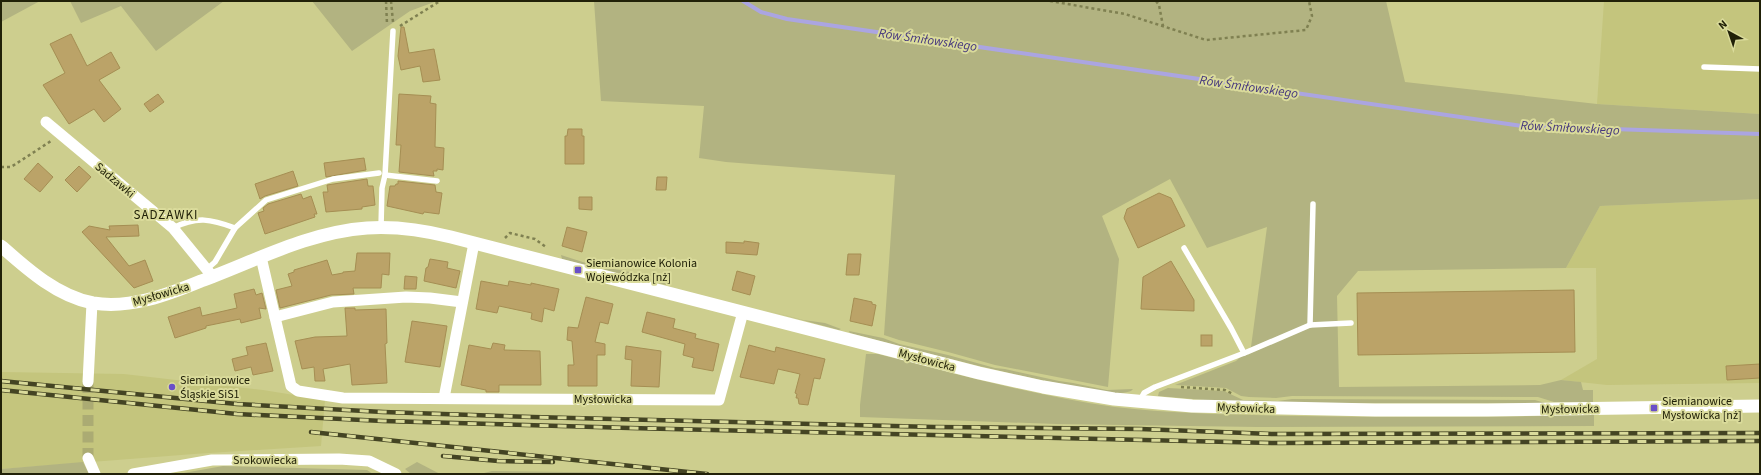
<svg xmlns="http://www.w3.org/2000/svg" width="1761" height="475" font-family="'Source Sans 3',sans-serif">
<rect width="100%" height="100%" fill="#cdce8e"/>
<!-- built -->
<g fill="#c4c57d">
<polygon points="1604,1 1760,1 1760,114 1597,104"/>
<polygon points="1760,199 1760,383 1607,385 1561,380 1597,359 1596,268 1566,268 1600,206"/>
<polygon points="1,372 124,374 263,390 325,400 321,446 194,454 1,469"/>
</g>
<!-- green -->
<g fill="#b2b381">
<polygon points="1,1 40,1 1,22"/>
<polygon points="70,1 224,1 156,51 121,6 81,23"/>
<polygon points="312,1 437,1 410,11 352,51"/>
<polygon points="594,1 1386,1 1405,82 1597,104 1760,114 1760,199 1600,206 1566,268 1358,271 1337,296 1339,387 1540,385 1561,380 1581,382 1583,390 1593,390 1593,402 1554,402 1538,397 1292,396 1276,398 1249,397 1241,396 1226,388 1175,385 1236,361 1251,347 1267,227 1207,248 1170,179 1102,216 1119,259 1108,387 995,365 948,352 899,340 884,335 895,175 726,162 699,158 704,106 601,101"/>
<polygon points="561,255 592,265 630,272 667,284 666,285 562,259"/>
<polygon points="731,301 803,320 825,323 841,329 839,330"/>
<path d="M849,331l34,7 16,6 49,11 47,13 10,1 54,12 14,2 34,7 26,-1 -2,2c-18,6 -41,-2 -60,-5 -74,-14 -148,-34 -221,-53z"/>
<path d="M866,354h12c78,20 157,42 237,53 61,7 124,8 185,9 98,2 196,1 294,-1v11l-337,1 -201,-3 -196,-7v-12z"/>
<polygon points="1168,388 1224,391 1243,400 1278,401 1292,399 1535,400 1545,403 1290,403 1216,401 1158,396 1159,392"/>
<polygon points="83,462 89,474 1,474 1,469"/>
<polygon points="417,462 440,474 411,474 405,469"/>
<polygon points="223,466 367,470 373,474 178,474"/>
<polygon points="492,471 642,473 647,474 480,474"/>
</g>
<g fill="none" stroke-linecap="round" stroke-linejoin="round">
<!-- stream -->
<polyline stroke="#aba5e1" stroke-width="4" points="743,1 761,12 787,19 1522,126 1760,134"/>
</g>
<!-- building -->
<g fill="#bba368" stroke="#a58e53">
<polygon points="401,27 404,27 409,53 434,49 440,80 423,82 420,66 401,70 398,56"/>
<polygon points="71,34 87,66 111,52 120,68 99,80 121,109 104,122 94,109 69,124 43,85 65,73 50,44"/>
<polygon points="158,94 164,102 150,112 144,104"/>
<polygon points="399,94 431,96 430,103 436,104 435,147 444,148 443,170 437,169 437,171 433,171 434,176 399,172 401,145 396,145"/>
<polygon points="568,129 582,129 582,136 584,136 584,164 565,164 565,136 567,136"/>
<polygon points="364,158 366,170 326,177 324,163"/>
<polygon points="38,163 53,177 40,192 24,179"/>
<polygon points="79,166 91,177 77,192 65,180"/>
<polygon points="293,171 298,186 265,196 260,199 255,184"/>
<polygon points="657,177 667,177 666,190 656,190"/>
<polygon points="367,179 368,186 373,186 375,205 362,207 362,209 326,212 323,192 328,192 327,185"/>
<polygon points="398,181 435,185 436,192 442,193 439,214 424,212 423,214 387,206 390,186 395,186 396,184 398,184"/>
<polygon points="1159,193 1171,198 1185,226 1138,248 1124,218 1127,209"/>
<polygon points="301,194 303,199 311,196 317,214 314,214 315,217 265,234 258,213 264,211 263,208 268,204"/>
<polygon points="579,197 592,197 592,210 579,209"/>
<polygon points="138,225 139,236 106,237 129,266 145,260 153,281 134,288 82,232 89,226 110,230 109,226"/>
<polygon points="567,227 587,232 582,252 562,246"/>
<polygon points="744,241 759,243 757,255 726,253 726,242 744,243"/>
<polygon points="357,253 390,253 389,275 382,274 381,288 353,288 354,294 331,295 280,308 276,290 292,286 288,274 294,272 294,270 327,260 332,275 343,273 343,272 355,271"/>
<polygon points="848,254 861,254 859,275 846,275"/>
<polygon points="430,259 448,262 447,268 460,271 456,288 424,281 426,268 428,267"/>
<polygon points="1171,261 1194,300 1194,311 1141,309 1143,277"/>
<polygon points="737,271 755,276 750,295 732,290"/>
<polygon points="405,276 417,277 416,289 404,289"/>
<polygon points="481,281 508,286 509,281 531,285 531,283 559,289 554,311 544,308 542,322 531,319 532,313 499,306 497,313 476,309"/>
<polygon points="254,289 256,295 262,293 266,309 259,308 261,318 241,323 240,319 206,326 206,328 175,338 168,317 200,307 202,316 237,308 234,294"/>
<polygon points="1574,290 1575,352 1358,355 1357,293"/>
<polygon points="586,297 613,304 608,324 600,322 595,342 605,344 605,355 597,355 597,386 568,386 568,365 574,365 572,341 567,340 568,327 578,328"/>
<polygon points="854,298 872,302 872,304 876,305 872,326 850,321"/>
<polygon points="345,308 355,308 355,310 386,309 387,343 385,344 387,383 352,385 350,364 323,369 325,381 315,381 314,367 302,369 295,341 315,337 347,336"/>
<polygon points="647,312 675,319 673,328 696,334 695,338 719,344 713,371 692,367 694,358 683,355 685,344 642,332"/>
<polygon points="412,321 447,326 440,367 405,362"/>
<rect x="1201" y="335" width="11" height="11"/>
<polygon points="266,343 273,371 253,375 251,367 235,371 232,359 248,355 246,347"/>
<polygon points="493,343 505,345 504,350 540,351 541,385 499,385 499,392 486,392 486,390 461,385 469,345 491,349"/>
<polygon points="749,345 775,352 776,347 825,359 820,379 814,378 808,405 799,404 798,398 796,398 797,394 795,393 800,374 778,369 774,384 740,377"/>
<polygon points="626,346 661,351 659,387 631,386 632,360 625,359"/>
<polygon points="1760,364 1760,378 1727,380 1726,366"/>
</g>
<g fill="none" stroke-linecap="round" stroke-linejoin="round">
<!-- minor-tunnel -->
<polyline stroke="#abab73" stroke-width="11" stroke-dasharray="11 5.5" stroke-linecap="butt" points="88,382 88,458"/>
<!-- path -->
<g stroke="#7f8051" stroke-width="2.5" stroke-dasharray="3 3" stroke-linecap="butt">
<polyline points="386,1 387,24"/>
<polyline points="391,1 393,22"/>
<polyline points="1050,1 1125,14 1206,40 1306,30 1312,16 1309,1"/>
<polyline points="1156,1 1159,5 1163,26"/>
<polyline points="400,26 440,1"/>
<polyline points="1,167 11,167 51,141"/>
<polyline points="505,238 510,233 535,239 546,247"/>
<polyline points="1181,387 1225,390 1233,394"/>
</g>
<!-- service -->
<g stroke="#fff" stroke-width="5.5">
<polyline points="1704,67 1760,69"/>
<polyline points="385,175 437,181"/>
<polyline points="381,227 382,188 385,175 393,31"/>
<path d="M173,228c24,-12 38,-9 62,0"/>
<polyline points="1184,248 1231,328 1244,353"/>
<polyline points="207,269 215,262 235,228 266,200 333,179 379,173"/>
<polyline points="1310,325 1313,204"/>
<polyline points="1139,402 1144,393 1155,387 1247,352 1310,325 1351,323"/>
</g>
<!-- minor -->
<g stroke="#fff" stroke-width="11">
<polyline points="46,122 173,228 213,277"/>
<polyline points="261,257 291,386 298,391 343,398 719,400 743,312"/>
<polyline points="275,317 333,302 406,297 430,298 462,302"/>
<polyline points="88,382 92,303"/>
<polyline points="444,398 474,243"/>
<polyline points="88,458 95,474"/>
<polyline points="133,474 212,460 339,459 369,461 396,474"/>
</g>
<!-- tertiary -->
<path stroke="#fff" stroke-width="13" d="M1,246c26,23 56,50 92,57 37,6 74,-8 108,-22 54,-20 108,-49 166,-53 29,-2 56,2 84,9l528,136 64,14 71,12 78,7 183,4h112l273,-4"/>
<!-- rail casing -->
<g stroke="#444423" stroke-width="4.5">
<g id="rail">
<polyline points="1,381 237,404 383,412 532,417 934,427 1140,429 1272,434 1760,433"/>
<polyline points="1,390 237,414 383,421 630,428 1273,443 1760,441"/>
<polyline points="311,432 707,474"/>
<polyline points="443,456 498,461 553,462"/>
</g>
</g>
<!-- rail -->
<use href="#rail" stroke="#dadb9b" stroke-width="3" stroke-dasharray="9" stroke-linecap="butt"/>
</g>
<!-- markers -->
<g fill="#6a4fc8" stroke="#dadb9b" stroke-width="1.5">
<rect x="574" y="266" width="8" height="8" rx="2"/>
<circle cx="172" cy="387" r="4"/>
<rect x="1650" y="404" width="8" height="8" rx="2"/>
</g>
<g text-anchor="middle" stroke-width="4" stroke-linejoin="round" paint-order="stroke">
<!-- street labels -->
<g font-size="12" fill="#212108" stroke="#dadb9b">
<text transform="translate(115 180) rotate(40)" y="4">Sadzawki</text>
<text transform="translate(161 294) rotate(-16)" y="4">Mysłowicka</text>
<text transform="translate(927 360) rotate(15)" y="4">Mysłowicka</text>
<text x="603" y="403">Mysłowicka</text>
<text transform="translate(1246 408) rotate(2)" y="4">Mysłowicka</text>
<text transform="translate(1570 409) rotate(-1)" y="4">Mysłowicka</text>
<text x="265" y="464">Srokowiecka</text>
</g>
<!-- poi labels -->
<g font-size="12" fill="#212108" stroke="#dadb9b" text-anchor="start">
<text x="586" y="267">Siemianowice Kolonia<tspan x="586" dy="14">Wojewódzka [nż]</tspan></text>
<text x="180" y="384">Siemianowice<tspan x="180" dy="14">Śląskie SiS1</tspan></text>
<text x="1662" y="405">Siemianowice<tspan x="1662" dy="14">Mysłowicka [nż]</tspan></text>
</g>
<!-- water labels -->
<g font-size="13" font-style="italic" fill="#45377e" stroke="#dadb9b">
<text transform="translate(928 39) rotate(8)" y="5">Rów Śmiłowskiego</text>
<text transform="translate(1249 86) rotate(8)" y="5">Rów Śmiłowskiego</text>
<text transform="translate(1570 127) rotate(3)" y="5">Rów Śmiłowskiego</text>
</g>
<!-- neighbourhood labels -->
<g font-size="13" letter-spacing="1" fill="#212108" stroke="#dadb9b">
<text x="166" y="219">SADZAWKI</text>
</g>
</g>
<!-- border -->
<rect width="1761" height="475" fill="none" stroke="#212108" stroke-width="4"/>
<!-- north arrow -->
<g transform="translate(1729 32) rotate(320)" stroke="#dadb9b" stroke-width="3" paint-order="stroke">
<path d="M0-3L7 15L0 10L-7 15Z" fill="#212108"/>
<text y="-6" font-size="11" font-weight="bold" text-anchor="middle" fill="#212108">N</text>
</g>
</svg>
